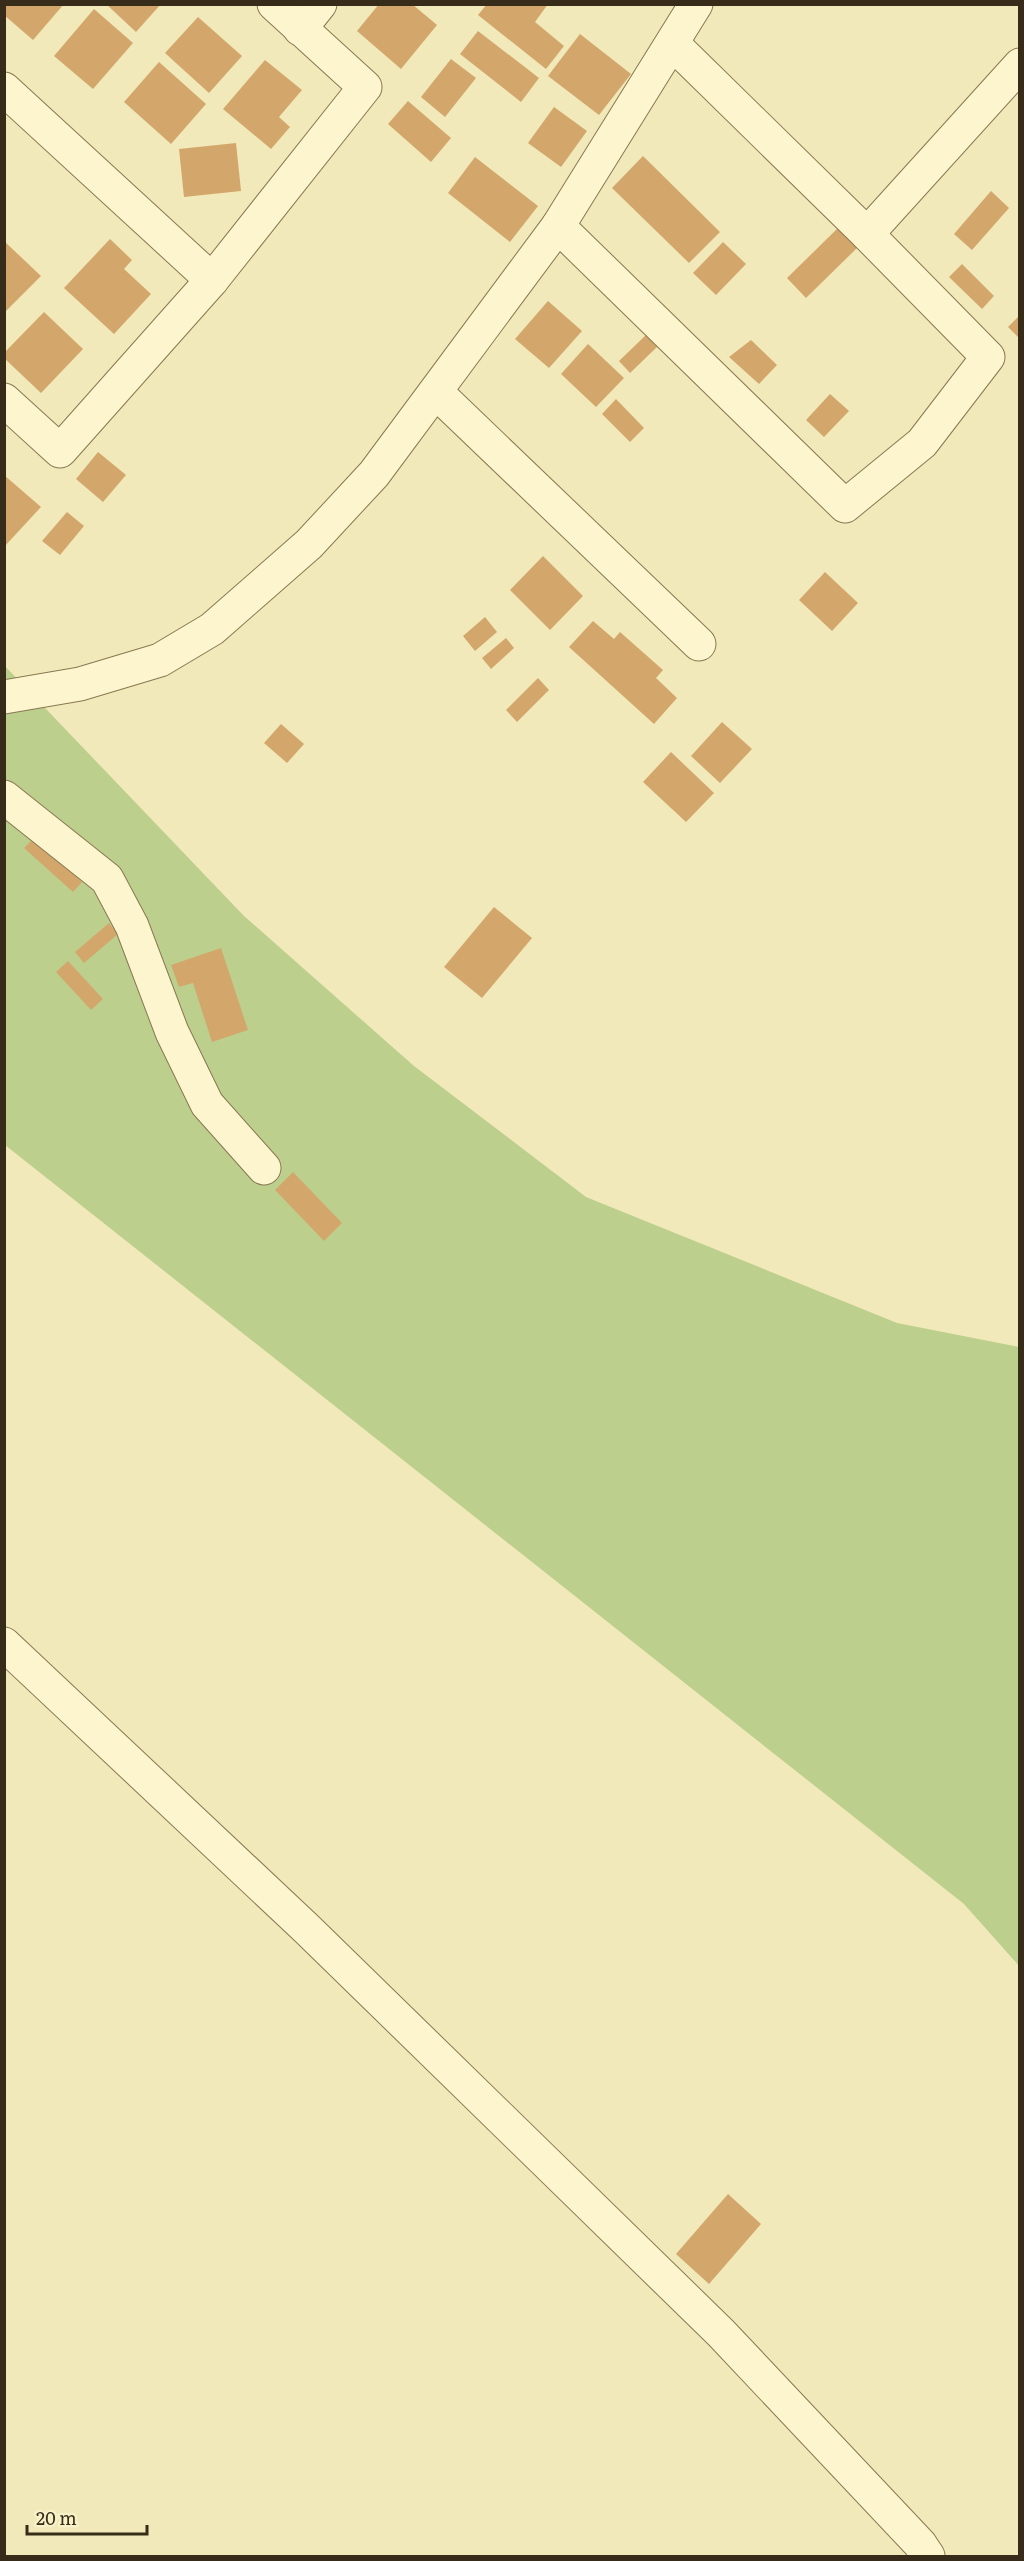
<svg xmlns="http://www.w3.org/2000/svg" width="1024" height="2561" font-family="Literata,serif">
<rect width="100%" height="100%" fill="#f1e9b9"/>
<!-- green -->
<polygon fill="#bdcf8d" points="4,665 244,916 414,1066 586,1197 897,1323 1019,1347 1019,1966 964,1904 5,1145"/>
<!-- building -->
<g fill="#d3a76c">
<polygon points="6,4 64,4 33,40 4,15"/>
<polygon points="106,4 161,4 136,32"/>
<polygon points="379,4 412,4 437,25 401,69 357,31"/>
<polygon points="487,4 548,4 535,22 564,46 546,69 478,15"/>
<polygon points="94,9 133,43 93,89 54,56"/>
<polygon points="198,17 242,56 209,93 165,53"/>
<polygon points="478,31 539,78 521,102 460,54"/>
<polygon points="580,34 631,74 599,115 548,76"/>
<polygon points="451,59 476,78 445,117 421,97"/>
<polygon points="265,60 302,90 279,117 290,127 271,149 223,109"/>
<polygon points="159,62 206,104 171,144 124,102"/>
<polygon points="408,101 451,138 431,162 388,124"/>
<polygon points="554,107 587,131 561,167 528,143"/>
<polygon points="236,143 241,191 184,197 179,149"/>
<polygon points="643,156 720,232 689,263 612,188"/>
<polygon points="475,157 538,206 510,242 448,193"/>
<polygon points="991,191 1009,208 972,250 954,234"/>
<polygon points="838,228 857,248 806,298 787,278"/>
<polygon points="110,239 132,260 124,269 151,294 114,334 64,288"/>
<polygon points="4,241 41,276 4,313"/>
<polygon points="723,242 746,264 716,295 693,273"/>
<polygon points="962,264 994,296 982,309 949,277"/>
<polygon points="548,301 582,331 549,368 515,339"/>
<polygon points="44,312 83,349 41,393 4,358 4,353"/>
<polygon points="1020,315 1020,339 1008,327"/>
<polygon points="646,335 657,347 630,373 619,361"/>
<polygon points="751,340 777,365 759,384 729,357"/>
<polygon points="588,344 624,378 596,407 561,374"/>
<polygon points="830,394 849,411 824,437 806,420"/>
<polygon points="616,399 644,428 630,442 602,414"/>
<polygon points="98,452 126,475 103,502 76,479"/>
<polygon points="4,475 41,507 4,547"/>
<polygon points="67,512 84,526 60,555 42,541"/>
<polygon points="543,556 583,596 550,630 510,590"/>
<polygon points="825,572 858,603 832,631 799,600"/>
<polygon points="485,617 497,632 475,651 463,636"/>
<polygon points="593,621 614,639 620,632 663,670 656,678 677,698 654,724 569,647"/>
<polygon points="506,638 514,648 491,669 482,658"/>
<polygon points="538,678 549,690 517,722 506,710"/>
<polygon points="722,722 752,749 720,783 691,756"/>
<polygon points="281,724 304,744 287,763 264,743"/>
<polygon points="671,752 714,793 686,822 643,782"/>
<polygon points="34,838 82,882 73,892 24,848"/>
<polygon points="494,907 532,938 482,998 444,967"/>
<polygon points="109,923 118,934 84,963 75,952"/>
<polygon points="221,948 248,1030 212,1042 193,983 179,987 171,965"/>
<polygon points="68,961 103,999 91,1010 56,972"/>
<polygon points="293,1172 342,1223 324,1241 275,1190"/>
<polygon points="728,2194 761,2224 709,2284 676,2254"/>
</g>
<g fill="none" stroke-linecap="round" stroke-linejoin="round">
<!-- minor casing -->
<g stroke="#887853" stroke-width="35">
<g id="minor">
<polyline points="300,29 320,4"/>
<polyline points="4,89 212,280"/>
<polyline points="558,226 845,506 922,443 988,357 867,234 673,44"/>
<polyline points="867,234 1020,65"/>
<polyline points="436,392 699,644"/>
<polyline points="4,400 60,451 212,280 365,87 274,4"/>
<polyline points="4,697 80,684 160,660 212,629 309,544 374,474 558,226 696,4"/>
<polyline points="4,797 107,879 132,926 172,1032 207,1104 264,1168"/>
<polyline points="4,1644 307,1929 721,2333 920,2544 928,2556"/>
</g>
</g>
<!-- minor -->
<use href="#minor" stroke="#fcf5cd" stroke-width="33"/>
</g>
<!-- border -->
<rect width="1024" height="2561" fill="none" stroke="#362c19" stroke-width="12"/>
<!-- scale -->
<path d="M27 2525v9h120v-9" fill="none" stroke="#362c19" stroke-width="3"/>
<text x="36" y="2525" font-size="18" fill="#362c19" stroke="#f8f2c9" stroke-width="4.5" paint-order="stroke">20 m</text>
</svg>
